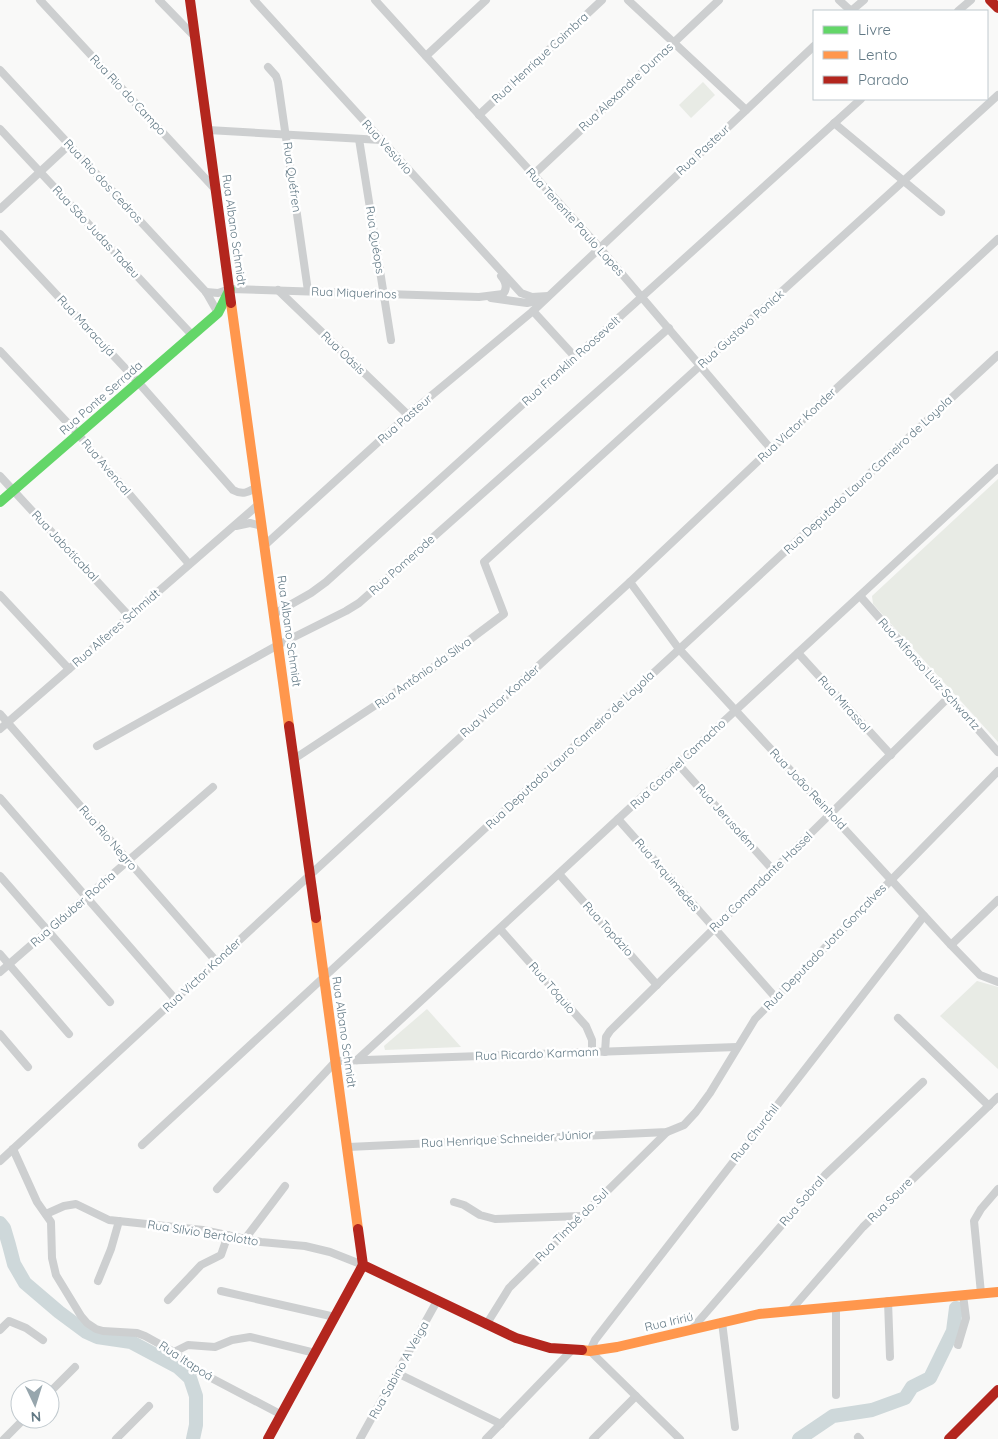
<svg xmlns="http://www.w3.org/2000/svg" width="998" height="1439" font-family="Quicksand,sans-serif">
<rect width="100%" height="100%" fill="#f9f9f8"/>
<!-- green -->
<g fill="#e8ebe5">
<polygon points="703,82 715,95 691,118 679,105"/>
<polygon points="998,479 998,742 873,604 872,596"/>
<polygon points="977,981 998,987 998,1069 940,1016"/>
<polygon points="427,1009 461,1047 385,1050 384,1046"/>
</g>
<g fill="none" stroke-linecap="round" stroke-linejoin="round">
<!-- river -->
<g stroke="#ced8da" stroke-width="14">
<polyline points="0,1223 4,1228 9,1245 14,1264 25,1283 59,1312 86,1332 97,1337 131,1342 178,1367 190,1378 196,1396 196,1425 193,1439"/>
<polyline points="799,1439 833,1416 872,1410 905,1398 912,1387 930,1378 953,1331 956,1308"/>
</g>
<!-- street -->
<g stroke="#cdcfd0" stroke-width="8">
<polyline points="40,0 215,189"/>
<polyline points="159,0 195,37"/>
<polyline points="254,0 521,293 532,297 548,296"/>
<polyline points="375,0 599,247 771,449"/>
<polyline points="628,0 746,110"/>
<polyline points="839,0 851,11"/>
<polyline points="851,11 864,0"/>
<polyline points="958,11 971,0"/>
<polyline points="426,56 486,0"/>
<polyline points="268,67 276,76 278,82 308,291"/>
<polyline points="0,70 206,292 218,313"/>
<polyline points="479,115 602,0"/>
<polyline points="834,123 941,212"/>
<polyline points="0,129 192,335"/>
<polyline points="208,130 381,140"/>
<polyline points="359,139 391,340"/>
<polyline points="533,175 719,0"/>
<polyline points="0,209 69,145"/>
<path d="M0,234l138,148 95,108c9,5 15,3 23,-3"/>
<polyline points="278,290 408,415"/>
<path d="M206,292l12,1 12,-4 249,8 24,-3c5,-6 3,-12 -2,-18"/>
<polyline points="491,298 527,303 541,300"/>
<polyline points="533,311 575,357"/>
<polyline points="0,351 78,434 189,564"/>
<polyline points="0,476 129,616"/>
<polyline points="236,526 250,523 262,526"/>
<polyline points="265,545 408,415 533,311 814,46"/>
<polyline points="630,582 679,649 951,945 980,975 998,982"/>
<polyline points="0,595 69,669"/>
<polyline points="860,596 998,752"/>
<polyline points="274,614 311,593 326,582 861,99"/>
<polyline points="798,653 891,755"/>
<polyline points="0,714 216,961"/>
<polyline points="0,729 259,504"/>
<polyline points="97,746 278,645 346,611 359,603 669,328"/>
<polyline points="294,759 432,668 504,614 484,562 998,95"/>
<polyline points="678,764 773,870"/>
<polyline points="0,798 175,999"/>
<polyline points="618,819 776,998"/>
<polyline points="559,874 657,985"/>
<polyline points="0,876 110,1002"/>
<polyline points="500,929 586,1026 592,1040 592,1052"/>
<polyline points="951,945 998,900"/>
<polyline points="0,954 69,1034"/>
<polyline points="0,972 213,787"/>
<polyline points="898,1018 989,1106"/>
<polyline points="0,1034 28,1067"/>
<polyline points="605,1052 606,1037 610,1031 949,697"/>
<polyline points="357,1060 998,468"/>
<polyline points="142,1145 998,355"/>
<polyline points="348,1147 667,1132 684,1125 696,1112 710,1093 755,1019 998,771"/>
<polyline points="13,1149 37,1202 51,1222 52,1258 56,1275 81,1316 87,1323 96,1329 103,1331 137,1333 145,1336 174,1352 196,1370 282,1415"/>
<polyline points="0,1161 310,875 630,582 771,449 998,239"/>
<polyline points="217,1189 336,1061 737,1047"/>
<polyline points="454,1202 464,1205 480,1215 495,1219 582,1216"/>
<polyline points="46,1214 64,1206 76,1204 109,1220 203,1230 261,1242 305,1246 330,1252 363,1265"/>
<polyline points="245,1239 285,1186"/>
<polyline points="98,1281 111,1249 119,1221"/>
<polyline points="221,1291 335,1317"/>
<polyline points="981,1293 974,1221 981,1209 998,1189"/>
<polyline points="168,1300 201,1265 221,1255 228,1235"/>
<polyline points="888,1301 890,1357"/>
<polyline points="791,1310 863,1227 998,1097"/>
<polyline points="722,1322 735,1427"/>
<polyline points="486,1325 509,1288 667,1132"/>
<polyline points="0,1330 9,1321 26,1328 43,1340"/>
<polyline points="691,1330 825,1175 923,1082"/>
<polyline points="958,1345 966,1318 963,1295"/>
<polyline points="174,1352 188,1345 215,1347 232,1340 250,1337 315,1353"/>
<polyline points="397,1373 501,1424"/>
<polyline points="50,1392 75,1367"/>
<polyline points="836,1395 836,1306"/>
<polyline points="858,1437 860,1439"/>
<polyline points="4,1439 24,1419"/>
<polyline points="116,1439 149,1406"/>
<polyline points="360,1439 437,1301"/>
<polyline points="486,1439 571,1351"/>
<polyline points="593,1439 636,1396"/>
<polyline points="680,1439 590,1351 595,1340 924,916"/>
</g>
<!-- fast -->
<polyline stroke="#63d668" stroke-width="10" points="0,502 218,313 230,289"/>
<!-- slow -->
<g stroke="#ff974d" stroke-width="10">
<polyline points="231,303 289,726"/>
<polyline points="316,918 358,1229"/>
<polyline points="582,1350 590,1351 617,1347 759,1314 998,1292"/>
</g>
<!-- jam -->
<g stroke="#b3261e" stroke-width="10">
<polyline points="190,0 231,303"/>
<polyline points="990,0 998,8"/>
<polyline points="289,726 316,918"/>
<polyline points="358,1229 363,1265 516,1338 550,1348 582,1350"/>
<polyline points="268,1439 363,1265"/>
<polyline points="949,1439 998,1390"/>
</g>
</g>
<g text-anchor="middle" stroke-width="5" stroke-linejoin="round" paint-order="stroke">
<!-- street labels -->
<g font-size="12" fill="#627985" stroke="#fff">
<text transform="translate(540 58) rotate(-43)" y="4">Rua Henrique Coimbra</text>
<text transform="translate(626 87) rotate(-43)" y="4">Rua Alexandre Dumas</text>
<text transform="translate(128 95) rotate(47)" y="4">Rua Rio do Campo</text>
<text transform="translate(387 147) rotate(48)" y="4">Rua Vesúvio</text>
<text transform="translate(703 150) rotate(-43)" y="4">Rua Pasteur</text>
<text transform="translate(292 177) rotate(82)" y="4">Rua Quéfren</text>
<text transform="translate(103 181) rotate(47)" y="4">Rua Rio dos Cedros</text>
<text transform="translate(575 222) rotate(48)" y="4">Rua Tenente Paulo Lopes</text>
<text transform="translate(234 230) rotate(82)" y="4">Rua Albano Schmidt</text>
<text transform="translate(96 232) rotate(47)" y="4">Rua São Judas Tadeu</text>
<text transform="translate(375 240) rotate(81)" y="4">Rua Quéops</text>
<text transform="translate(354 293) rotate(2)" y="4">Rua Miquerinos</text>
<text transform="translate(86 326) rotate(47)" y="4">Rua Maracujá</text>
<text transform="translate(741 329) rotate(-42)" y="4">Rua Gustavo Ponick</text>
<text transform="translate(343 353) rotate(44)" y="4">Rua Oásis</text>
<text transform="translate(571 361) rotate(-42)" y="4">Rua Franklin Roosevelt</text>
<text transform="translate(101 398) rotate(-41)" y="4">Rua Ponte Serrada</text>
<text transform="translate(405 419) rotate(-41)" y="4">Rua Pasteur</text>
<text transform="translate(797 425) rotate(-43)" y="4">Rua Victor Konder</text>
<text transform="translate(106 467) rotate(50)" y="4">Rua Avencal</text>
<text transform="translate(868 475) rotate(-43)" y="4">Rua Deputado Lauro Carneiro de Loyola</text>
<text transform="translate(65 546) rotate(47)" y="4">Rua Jaboticabal</text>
<text transform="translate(402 565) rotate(-42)" y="4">Rua Pomerode</text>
<text transform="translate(116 628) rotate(-41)" y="4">Rua Alferes Schmidt</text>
<text transform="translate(289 631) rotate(82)" y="4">Rua Albano Schmidt</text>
<text transform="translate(423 673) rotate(-35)" y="4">Rua Antônio da Silva</text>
<text transform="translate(929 674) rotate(48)" y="4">Rua Alfonso Luiz Schwartz</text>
<text transform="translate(500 701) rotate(-42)" y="4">Rua Victor Konder</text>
<text transform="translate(844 704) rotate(48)" y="4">Rua Mirassol</text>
<text transform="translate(570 750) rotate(-43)" y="4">Rua Deputado Lauro Carneiro de Loyola</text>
<text transform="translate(678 764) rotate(-43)" y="4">Rua Coronel Camacho</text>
<text transform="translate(808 789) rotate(47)" y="4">Rua João Reinhold</text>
<text transform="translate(726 817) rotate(48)" y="4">Rua Jerusalém</text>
<text transform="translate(108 838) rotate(49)" y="4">Rua Rio Negro</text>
<text transform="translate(667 875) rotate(49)" y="4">Rua Arquimedes</text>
<text transform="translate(761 882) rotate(-44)" y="4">Rua Comandante Hassel</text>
<text transform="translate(73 909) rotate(-41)" y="4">Rua Gláuber Rocha</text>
<text transform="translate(608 929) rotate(48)" y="4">Rua Topázio</text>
<text transform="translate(825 947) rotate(-46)" y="4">Rua Deputado Jota Gonçalves</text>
<text transform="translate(202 975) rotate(-43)" y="4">Rua Victor Konder</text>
<text transform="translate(552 988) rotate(49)" y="4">Rua Tóquio</text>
<text transform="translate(344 1032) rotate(82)" y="4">Rua Albano Schmidt</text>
<text transform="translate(537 1054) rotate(-2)" y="4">Rua Ricardo Karmann</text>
<text transform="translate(755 1133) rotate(-52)" y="4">Rua Churchil</text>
<text transform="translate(507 1139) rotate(-3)" y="4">Rua Henrique Schneider Júnior</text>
<text transform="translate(890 1200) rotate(-45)" y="4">Rua Soure</text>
<text transform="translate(802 1201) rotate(-49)" y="4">Rua Sobral</text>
<text transform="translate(572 1225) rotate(-45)" y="4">Rua Timbé do Sul</text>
<text transform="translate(203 1233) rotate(9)" y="4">Rua Sílvio Bertolotto</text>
<text transform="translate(669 1322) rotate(-13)" y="4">Rua Iririú</text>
<text transform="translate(186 1361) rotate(33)" y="4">Rua Itapoá</text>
<text transform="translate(399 1370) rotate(-61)" y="4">Rua Sabino A Veiga</text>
</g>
</g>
<!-- legend -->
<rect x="813" y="10" width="175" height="90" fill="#ffffff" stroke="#c0c9ce"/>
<rect x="823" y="26" width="25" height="8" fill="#63d668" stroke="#c0c9ce"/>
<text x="858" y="35" font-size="15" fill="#627985">Livre</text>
<rect x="823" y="51" width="25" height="8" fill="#ff974d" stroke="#c0c9ce"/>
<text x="858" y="60" font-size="15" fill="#627985">Lento</text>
<rect x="823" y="76" width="25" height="8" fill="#b3261e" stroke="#c0c9ce"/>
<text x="858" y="85" font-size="15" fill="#627985">Parado</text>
<!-- north arrow -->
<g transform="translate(35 1404) rotate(176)"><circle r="24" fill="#ffffff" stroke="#c0c9ce"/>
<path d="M0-4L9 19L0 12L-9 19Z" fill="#97a6ad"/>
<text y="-8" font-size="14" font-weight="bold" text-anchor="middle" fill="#627985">N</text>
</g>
</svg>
